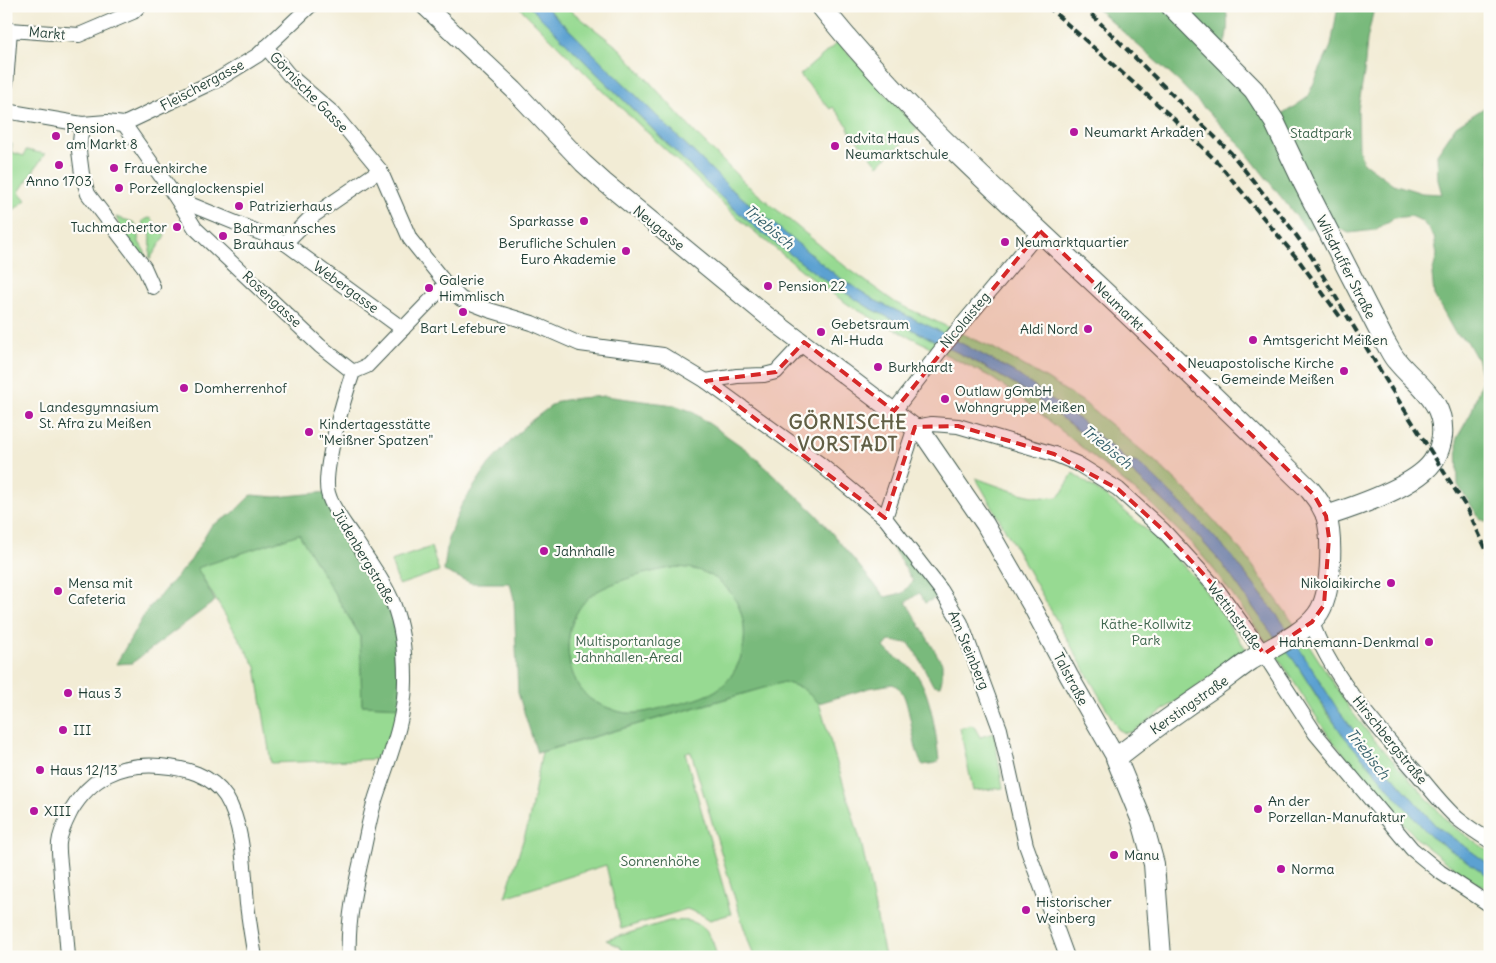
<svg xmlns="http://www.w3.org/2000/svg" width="1496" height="963" font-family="Delius,sans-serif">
<rect width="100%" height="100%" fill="#fdfcf7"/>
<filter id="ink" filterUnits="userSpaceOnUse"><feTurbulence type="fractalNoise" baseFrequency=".02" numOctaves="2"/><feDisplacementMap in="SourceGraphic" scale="10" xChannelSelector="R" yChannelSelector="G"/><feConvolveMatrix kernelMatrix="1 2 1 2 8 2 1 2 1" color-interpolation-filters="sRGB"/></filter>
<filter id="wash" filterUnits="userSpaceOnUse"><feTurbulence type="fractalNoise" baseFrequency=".0096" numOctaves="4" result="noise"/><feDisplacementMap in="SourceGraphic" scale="20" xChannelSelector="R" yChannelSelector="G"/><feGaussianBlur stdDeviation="1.12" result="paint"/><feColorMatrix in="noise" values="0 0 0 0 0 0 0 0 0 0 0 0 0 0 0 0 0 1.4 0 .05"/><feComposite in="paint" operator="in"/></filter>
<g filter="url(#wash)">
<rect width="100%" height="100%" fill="#f2ecd5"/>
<!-- green -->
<g fill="#97da92" stroke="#5b8c63">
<polygon points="518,6 529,6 721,197 756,228 819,276 868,307 982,365 1030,394 1127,468 1167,504 1196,534 1223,565 1270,631 1293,659 1331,719 1430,836 1490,877 1490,891 1447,863 1418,840 1330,738 1281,662 1215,571 1194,546 1151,504 1025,401 989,376 872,318 849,305 820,285 739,219 596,84"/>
<polygon points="545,6 565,6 620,49 697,135 747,185 846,267 896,303 993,348 1047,379 1082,401 1158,464 1192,496 1245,555 1311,648 1352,712 1371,736 1451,825 1490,852 1490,865 1435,825 1358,736 1338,710 1283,623 1231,555 1138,463 1129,461 1123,457 1080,420 1014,372 935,329 876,301 837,276 729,187"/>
<polygon points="838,42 918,129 878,165 848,129 849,127 833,107 830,109 800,75"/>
<polygon points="6,143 12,144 11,152 24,156 26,150 45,154 19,192 26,200 6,216"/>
<polygon points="116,217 133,222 136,225 139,242 145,252 146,261 124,236"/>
<path d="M149,218l3,1 13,17 -15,23c-1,-10 3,-21 -1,-30l-5,-1 -2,-7z"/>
<path d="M1073,473l41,29 43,37 43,44 46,66 -7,8 -107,75 -7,1 -7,-4 -142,-251c25,9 55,22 82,19l5,-6z"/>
<polygon points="299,534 360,636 362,705 403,707 389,761 379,759 271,763 256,667 197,568"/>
<polygon points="431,547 439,571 399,585 391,561"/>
<path d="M678,567c10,1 20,2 30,7 42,21 49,80 14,112 -15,13 -37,16 -56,21 -17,4 -34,10 -52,3 -8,-3 -17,-6 -24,-11 -29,-25 -29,-77 -1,-102 18,-16 65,-27 89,-30z"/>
<polygon points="784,682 802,688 819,703 862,846 885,957 754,957 742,922 691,752 685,753 731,914 710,920 702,915 687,909 621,929 606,865 505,897 528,825 542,752"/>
<polygon points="971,725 975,728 980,737 994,733 1003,788 973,791 960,728"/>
<path d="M669,921c6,0 14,-1 20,0 17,3 26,20 27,36h-90l-6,-10 -14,-7z"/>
</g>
<!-- forest -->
<g fill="#79ba7c" stroke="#4c7c58" fill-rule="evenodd">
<path d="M1094,6h131c5,17 2,33 -4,49l53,65 33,-22 24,-52 7,-40h34l2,2 -7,32 -3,33 -6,37 1,40 4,12 30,22 29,9 20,1 -4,-14 -1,-26 19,-28 34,-22v419l-10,-4 -22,-34 -1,-47 14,-25 11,-33 -4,-19 -11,-20 -12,-8 -21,-38 -2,-21 5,-19 -3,-19 -12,-15 -11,-5 -17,2 -19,12 -26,3 -26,-11 -16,8 -66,-84 -63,-65z"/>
<path d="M605,396l69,9 17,6 56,39 69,64 69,83 18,-4 10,-12 -30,-49 11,3 48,60 -17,8 -6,-10 -13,9 36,61v16l-2,7 -7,-1 -14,-27 -10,-15 -20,-2 -5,6c8,11 22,14 30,24 17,20 22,63 25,89l-3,3 -13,2c-9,-8 -12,-58 -21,-73 -1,-3 -6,-6 -9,-8l-24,4 -50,15 -17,-15 -18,-6 -247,71 -19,-60 -4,-94 -4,-16h-39l-27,-12 4,-32 13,-33 28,-42 39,-41 30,-22 21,-3zM678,567c10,1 20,2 30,7 42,21 49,80 14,112 -15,13 -37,16 -56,21 -17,4 -34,10 -52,3 -8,-3 -17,-6 -24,-11 -29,-25 -29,-77 -1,-102 18,-15 65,-27 89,-30z"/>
<polygon points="328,492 393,603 403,707 362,705 360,636 299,534 197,568 215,601 132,663 116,664 147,610 191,560 211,526 232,514 251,495 276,497"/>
</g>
<!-- water -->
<polygon fill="#5ca1d1" stroke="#3e6f82" points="529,6 545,6 729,187 837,276 876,301 935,329 1014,372 1080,420 1123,457 1129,461 1138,463 1154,477 1202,524 1231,555 1283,623 1338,710 1358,736 1435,825 1490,865 1490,877 1430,836 1342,734 1293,659 1270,631 1223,565 1196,534 1167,504 1127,468 1030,394 982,365 868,307 819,276 756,228 721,197"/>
</g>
<g filter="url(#ink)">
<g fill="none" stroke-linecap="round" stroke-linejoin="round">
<!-- minor casing -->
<g stroke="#3f574c" stroke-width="16">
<g id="minor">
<polyline points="266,47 289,75 333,113 380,170 410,239 446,284 461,299 489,310 532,323 580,344 663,355 706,381 820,464 885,518 941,590 961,623 1000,729 1026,845 1067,957"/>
<polyline points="6,84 10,30 79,35 133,12 139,6"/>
<polyline points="6,111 82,124 107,122 124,124 219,79 258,55 310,6"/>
<polyline points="82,124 79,151 82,174 88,194 144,267 153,287"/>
<polyline points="124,124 177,199 195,228 320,346 353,372"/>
<polyline points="177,199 285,243 403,329"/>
<polyline points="285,243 310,218 380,170"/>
<polyline points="706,381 737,376 764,375 776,372 804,342"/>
<polyline points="894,411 940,351 1040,231"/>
<polyline points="885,518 915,427 932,424 958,426 1054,454 1078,464 1118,489 1163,530 1217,589 1264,654 1315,733 1412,849 1440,872 1490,905"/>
<path d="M1312,622c17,53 67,107 103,149 14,16 27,34 43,48 10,8 21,15 32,22"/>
<path d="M68,957c-2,-27 -4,-53 -7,-80 0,-11 -3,-23 -2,-34 1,-11 7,-22 12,-32 20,-34 49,-48 89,-45 25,2 51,8 66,31 18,29 18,74 21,107 2,17 5,36 8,53"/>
<path d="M349,957c-2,-35 6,-71 14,-105 4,-18 7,-37 13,-55 13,-39 30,-78 29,-120 0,-25 -3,-51 -12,-74 -9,-23 -26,-44 -39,-65 -9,-14 -22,-29 -26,-45 -6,-23 17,-98 25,-121l14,-6 79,-82"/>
</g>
</g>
<!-- tertiary casing -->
<g stroke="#3f574c" stroke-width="20">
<polyline id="tertiary" points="425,6 514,90 583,163 604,182 767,316 924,435 985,524 1032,606 1069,676 1116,758"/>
</g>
<!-- secondary casing -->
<g stroke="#3f574c" stroke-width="22">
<g id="secondary">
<path d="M821,6c73,92 161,171 246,251 82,76 162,154 243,233 6,7 12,16 16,25 7,24 6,81 -9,100 -15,20 -45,32 -66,45 -12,8 -24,18 -37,27 -33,22 -66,46 -98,71l26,63 12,43 7,93"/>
<path d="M1171,6l83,84 20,31 30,63 81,158c4,6 7,14 12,19 12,15 28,26 38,43 6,10 8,21 7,32 -1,8 -3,15 -7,22 -14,27 -81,49 -109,58"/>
</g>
</g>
<!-- minor -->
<use href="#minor" stroke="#fff" stroke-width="14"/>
<!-- tertiary -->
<use href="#tertiary" stroke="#fff" stroke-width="18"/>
<!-- secondary -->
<use href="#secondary" stroke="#fff" stroke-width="20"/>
<!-- rail -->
<g stroke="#1f3d34" stroke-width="4" stroke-dasharray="8 4" stroke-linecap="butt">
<polyline points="1047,6 1174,119 1219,164 1300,262 1341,318"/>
<polyline points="1083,6 1231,153 1291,228 1311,256 1392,390 1468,510 1490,558"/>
</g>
</g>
</g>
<!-- marked area -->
<path fill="#d62828" fill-opacity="0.2" stroke="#d62828" stroke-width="4" stroke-dasharray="10 6" stroke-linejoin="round" d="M1040,231l274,264 12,21 3,22 -5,67 -12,17 -48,32 -47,-65 -54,-59 -45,-41 -64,-35 -96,-28 -43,1 -30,91 -179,-137 70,-9 28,-30 90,69z"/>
<!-- markers -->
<g fill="#b5179e" stroke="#fdfcf7" stroke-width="2">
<circle cx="1074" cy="132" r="5"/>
<circle cx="56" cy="136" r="5"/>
<circle cx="835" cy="146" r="5"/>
<circle cx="59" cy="165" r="5"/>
<circle cx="114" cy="168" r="5"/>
<circle cx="119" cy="188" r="5"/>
<circle cx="239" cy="206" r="5"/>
<circle cx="584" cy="221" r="5"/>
<circle cx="177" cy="227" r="5"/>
<circle cx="223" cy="236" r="5"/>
<circle cx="1005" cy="242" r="5"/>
<circle cx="626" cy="251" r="5"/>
<circle cx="768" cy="286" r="5"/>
<circle cx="429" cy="288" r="5"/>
<circle cx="463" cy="312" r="5"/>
<circle cx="1088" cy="329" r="5"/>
<circle cx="821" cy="332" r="5"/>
<circle cx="1253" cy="340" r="5"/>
<circle cx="878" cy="367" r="5"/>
<circle cx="1344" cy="371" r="5"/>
<circle cx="184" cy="388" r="5"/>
<circle cx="945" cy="399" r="5"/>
<circle cx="29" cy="415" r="5"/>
<circle cx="309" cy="432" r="5"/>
<circle cx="544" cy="551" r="5"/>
<circle cx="1391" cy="583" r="5"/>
<circle cx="58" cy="591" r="5"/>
<circle cx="1429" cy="642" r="5"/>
<circle cx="68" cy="693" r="5"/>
<circle cx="63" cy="730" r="5"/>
<circle cx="40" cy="770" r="5"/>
<circle cx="1258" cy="809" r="5"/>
<circle cx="34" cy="811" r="5"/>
<circle cx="1114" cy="855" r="5"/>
<circle cx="1281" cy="869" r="5"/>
<circle cx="1026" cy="910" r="5"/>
</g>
<g text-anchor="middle" stroke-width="4.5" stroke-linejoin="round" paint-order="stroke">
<!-- street labels -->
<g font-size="14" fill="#1f3d34" stroke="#fdfcf7">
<text transform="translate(47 33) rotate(5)" y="5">Markt</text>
<text transform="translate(202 85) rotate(-28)" y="5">Fleischergasse</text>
<text transform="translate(309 92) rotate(46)" y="5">Görnische Gasse</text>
<text transform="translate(659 228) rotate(39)" y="5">Neugasse</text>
<text transform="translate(1346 267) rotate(63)" y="5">Wilsdruffer Straße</text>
<text transform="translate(346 287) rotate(36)" y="5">Webergasse</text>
<text transform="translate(272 299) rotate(43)" y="5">Rosengasse</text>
<text transform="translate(1119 306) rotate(44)" y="5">Neumarkt</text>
<text transform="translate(965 320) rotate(-50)" y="5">Nicolaisteg</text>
<text transform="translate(364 556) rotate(59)" y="5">Jüdenbergstraße</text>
<text transform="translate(1235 616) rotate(53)" y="5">Wettinstraße</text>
<text transform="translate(969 650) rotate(67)" y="5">Am Steinberg</text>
<text transform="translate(1071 679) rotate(62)" y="5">Talstraße</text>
<text transform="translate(1189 705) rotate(-35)" y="5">Kerstingstraße</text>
<text transform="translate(1390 740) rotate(51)" y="5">Hirschbergstraße</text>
</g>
<!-- poi labels -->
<g font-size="14" fill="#1f3d34" stroke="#fdfcf7" text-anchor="start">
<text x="66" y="133">Pension<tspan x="66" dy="16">am Markt 8</tspan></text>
<text x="1084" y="137">Neumarkt Arkaden</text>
<text x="845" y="143">advita Haus<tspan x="845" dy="16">Neumarktschule</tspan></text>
<text x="124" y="173">Frauenkirche</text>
<text x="59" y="186" text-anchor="middle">Anno 1703</text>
<text x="129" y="193">Porzellanglockenspiel</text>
<text x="249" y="211">Patrizierhaus</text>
<text x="574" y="226" text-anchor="end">Sparkasse</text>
<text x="167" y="232" text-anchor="end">Tuchmachertor</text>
<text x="233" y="233">Bahrmannsches<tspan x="233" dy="16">Brauhaus</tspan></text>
<text x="1015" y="247">Neumarktquartier</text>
<text x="616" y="248" text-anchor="end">Berufliche Schulen<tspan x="616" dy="16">Euro Akademie</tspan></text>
<text x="439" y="285">Galerie<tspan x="439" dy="16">Himmlisch</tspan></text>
<text x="778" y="291">Pension 22</text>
<text x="831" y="329">Gebetsraum<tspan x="831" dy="16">Al-Huda</tspan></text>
<text x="463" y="333" text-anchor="middle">Bart Lefebure</text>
<text x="1078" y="334" text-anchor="end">Aldi Nord</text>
<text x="1263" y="345">Amtsgericht Meißen</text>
<text x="1334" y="368" text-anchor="end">Neuapostolische Kirche<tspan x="1334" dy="16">- Gemeinde Meißen</tspan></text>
<text x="888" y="372">Burkhardt</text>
<text x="194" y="393">Domherrenhof</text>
<text x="955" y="396">Outlaw gGmbH<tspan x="955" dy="16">Wohngruppe Meißen</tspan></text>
<text x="39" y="412">Landesgymnasium<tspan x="39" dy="16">St. Afra zu Meißen</tspan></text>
<text x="319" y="429">Kindertagesstätte<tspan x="319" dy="16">"Meißner Spatzen"</tspan></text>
<text x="554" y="556">Jahnhalle</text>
<text x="68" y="588">Mensa mit<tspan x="68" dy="16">Cafeteria</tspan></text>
<text x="1381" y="588" text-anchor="end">Nikolaikirche</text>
<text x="1419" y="647" text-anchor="end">Hahnemann-Denkmal</text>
<text x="78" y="698">Haus 3</text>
<text x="73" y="735">III</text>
<text x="50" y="775">Haus 12/13</text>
<text x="1268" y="806">An der<tspan x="1268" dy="16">Porzellan-Manufaktur</tspan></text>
<text x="44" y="816">XIII</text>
<text x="1124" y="860">Manu</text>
<text x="1291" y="874">Norma</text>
<text x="1036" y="907">Historischer<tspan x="1036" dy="16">Weinberg</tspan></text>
</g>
<!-- park labels -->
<g font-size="14" fill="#3d644c" stroke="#fdfcf7">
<text x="1321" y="138">Stadtpark</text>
<text x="1146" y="629">Käthe-Kollwitz<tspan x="1146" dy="16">Park</tspan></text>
<text x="628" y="646">Multisportanlage<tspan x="628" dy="16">Jahnhallen-Areal</tspan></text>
<text x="660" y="866">Sonnenhöhe</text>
</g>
<!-- water labels -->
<g font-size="15" font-style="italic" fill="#34606b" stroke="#fdfcf7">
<text transform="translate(769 227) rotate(40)" y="5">Triebisch</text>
<text transform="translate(1107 447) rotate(39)" y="5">Triebisch</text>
<text transform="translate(1368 754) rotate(52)" y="5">Triebisch</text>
</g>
<!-- district labels -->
<g font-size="19" font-weight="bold" letter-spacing="1" fill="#615f45" stroke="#fdfcf7">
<text x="848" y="429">GÖRNISCHE<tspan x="848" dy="22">VORSTADT</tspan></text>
</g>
</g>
<!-- margin -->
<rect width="1496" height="963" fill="none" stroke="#fdfcf7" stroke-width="25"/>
</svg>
